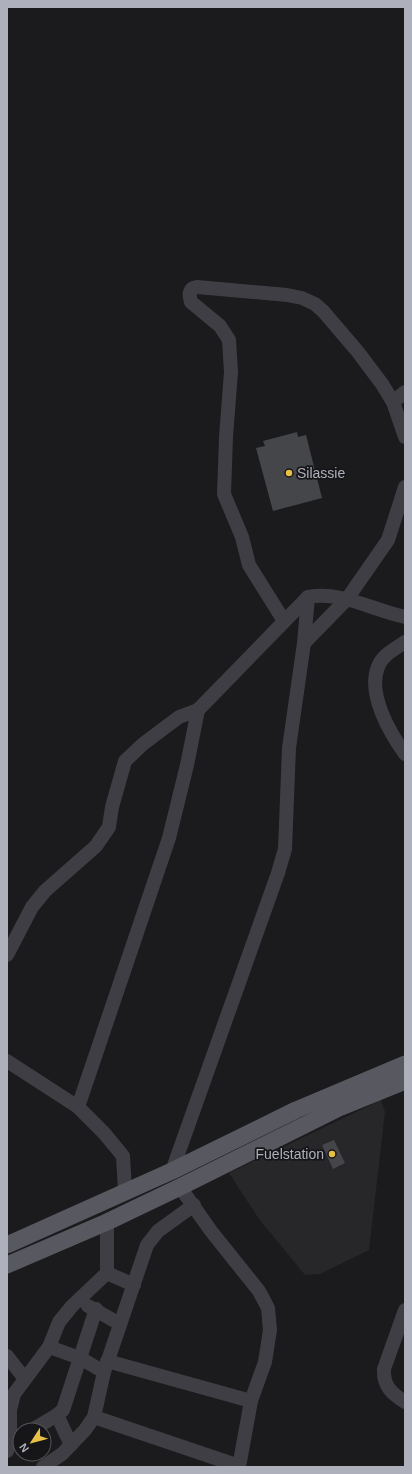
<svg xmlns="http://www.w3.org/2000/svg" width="412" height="1474" font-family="Arial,sans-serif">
<rect width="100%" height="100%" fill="#1b1b1d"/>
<!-- built -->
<polygon fill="#27272a" points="381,1100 385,1112 369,1250 320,1274 305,1275 259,1219 229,1173"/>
<!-- building -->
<g fill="#45464a">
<polygon points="297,432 298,437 306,435 322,498 273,511 256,448 265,446 263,441"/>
<polygon points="334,1140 345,1163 333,1169 322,1145"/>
</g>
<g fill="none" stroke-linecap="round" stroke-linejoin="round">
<!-- minor -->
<g stroke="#3e3e44" stroke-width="14">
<polyline points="393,402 405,392"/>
<path d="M284,621l-35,-56 -7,-28 -18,-43 2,-57 5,-65 -2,-32 -9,-14 -29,-24c-2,-7 -3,-14 6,-15l90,8 15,3 13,6 8,7 35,41 24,32 11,18 12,35"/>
<path d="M405,642c-10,7 -23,13 -27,25 -11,27 12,66 27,87"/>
<polyline points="304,643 347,599 388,540 405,487"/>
<polyline points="7,955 32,907 45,891 96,846 109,827 112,807 125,761 143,744 179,717 198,710"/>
<polyline points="7,1061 78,1107"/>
<polyline points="172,1171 278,873 285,849 289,748 304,643 308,597"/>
<polyline points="180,1187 211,1231 259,1291 268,1308 270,1330 265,1362 251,1401 239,1467"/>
<path d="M125,1191l-2,-35 -19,-23 -26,-26 91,-269 18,-73 11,-55 110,-113c34,-6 64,13 97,20"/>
<polyline points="107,1273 134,1285"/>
<polyline points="88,1306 120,1324"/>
<path d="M405,1310l-21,59c-1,17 8,25 21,33"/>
<polyline points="49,1347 80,1358 104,1372"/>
<polyline points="7,1356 25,1379"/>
<polyline points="107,1361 251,1401"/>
<polyline points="57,1415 71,1445"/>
<polyline points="94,1417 239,1466"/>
<polyline points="32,1430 57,1415 63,1410 96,1309"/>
<polyline points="7,1451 10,1442 10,1410 14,1394 49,1347 59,1322 72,1306 107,1273 107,1222"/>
<polyline points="43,1467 62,1454 85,1430 94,1417 104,1372 147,1245 158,1231 194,1205"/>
</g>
<!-- major -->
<g stroke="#585960" stroke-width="17">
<polyline points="7,1245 172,1171 296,1110 405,1064"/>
<polyline points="7,1265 107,1222 180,1187 341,1107 405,1081"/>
</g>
</g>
<!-- markers -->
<g fill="#e7c048" stroke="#161618" stroke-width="1.5">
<circle cx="289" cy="473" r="4"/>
<circle cx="332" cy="1154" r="4"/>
</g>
<g text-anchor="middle" stroke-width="3.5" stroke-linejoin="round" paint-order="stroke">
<!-- poi labels -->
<g font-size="14" fill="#aeb1bb" stroke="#161618" text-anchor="start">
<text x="297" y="478">Silassie</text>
<text x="324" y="1159" text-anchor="end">Fuelstation</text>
</g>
</g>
<!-- border -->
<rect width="412" height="1474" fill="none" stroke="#aeb1bb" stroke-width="16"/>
<!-- north arrow -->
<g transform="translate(32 1442) rotate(234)"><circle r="19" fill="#161618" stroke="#535459"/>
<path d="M0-3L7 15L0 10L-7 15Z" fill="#e7c048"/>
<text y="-6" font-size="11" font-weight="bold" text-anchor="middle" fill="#aeb1bb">N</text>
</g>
</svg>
